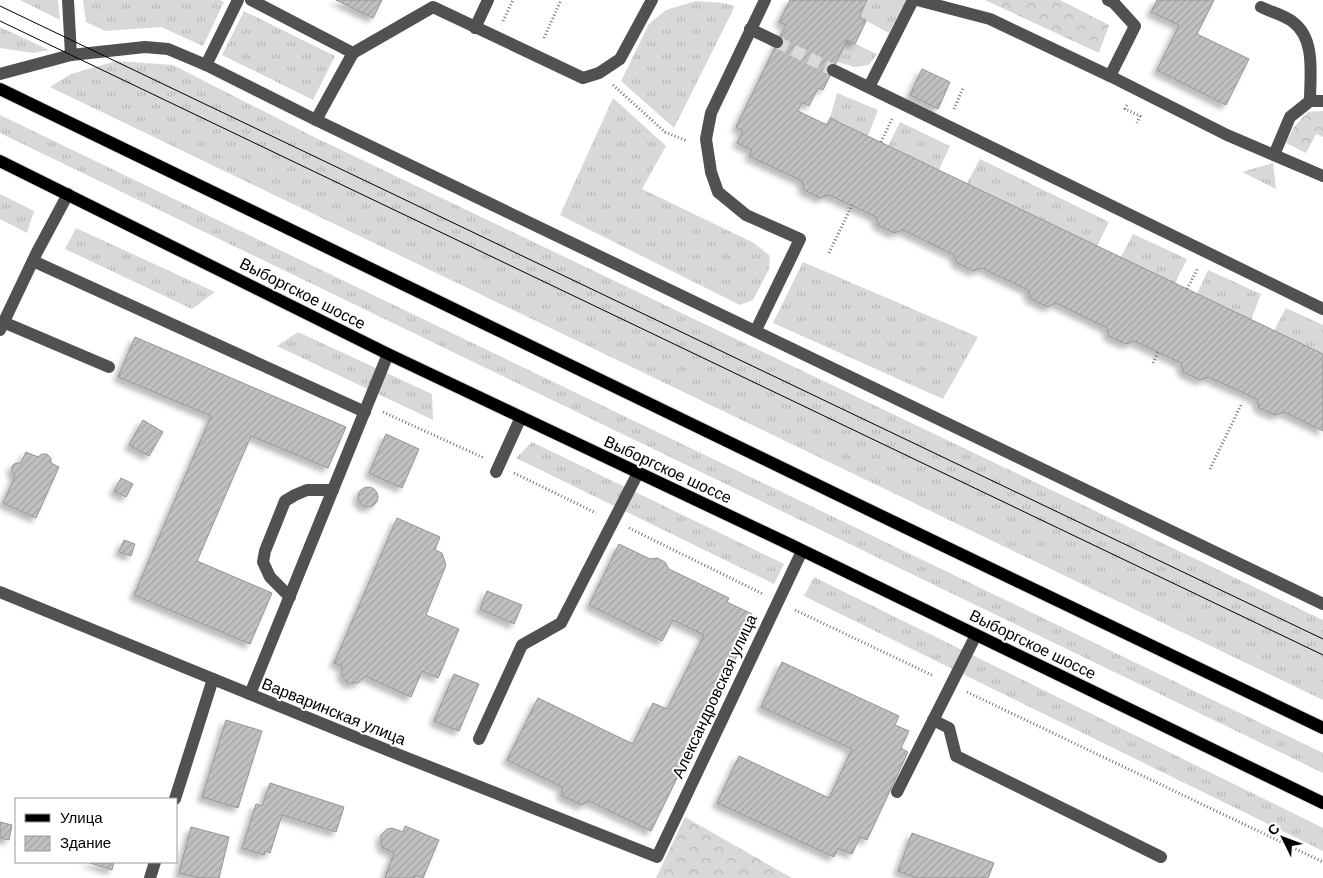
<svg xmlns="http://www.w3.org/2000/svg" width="1323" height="878" font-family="'DM Sans',sans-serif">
<defs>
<pattern id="grass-tufts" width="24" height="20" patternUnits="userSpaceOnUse" patternTransform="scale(1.25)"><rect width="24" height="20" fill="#d8d8d8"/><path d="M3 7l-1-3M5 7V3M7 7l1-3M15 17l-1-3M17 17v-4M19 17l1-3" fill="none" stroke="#b8b8b8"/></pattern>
<pattern id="forest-crowns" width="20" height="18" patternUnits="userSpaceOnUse" patternTransform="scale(1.25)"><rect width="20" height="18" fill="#d8d8d8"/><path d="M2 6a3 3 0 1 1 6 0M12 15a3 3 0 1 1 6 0" fill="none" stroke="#b8b8b8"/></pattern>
<pattern id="building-hatch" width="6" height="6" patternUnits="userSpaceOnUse" patternTransform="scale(1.25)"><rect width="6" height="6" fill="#c0c0c0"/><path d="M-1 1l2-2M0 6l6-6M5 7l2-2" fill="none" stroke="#a3a3a3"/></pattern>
<filter id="shadow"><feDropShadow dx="-4.5" dy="4.5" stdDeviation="2.5" flood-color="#0004"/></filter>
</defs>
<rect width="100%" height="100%" fill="#fff"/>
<!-- grass -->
<g fill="url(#grass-tufts)">
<polygon points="20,0 58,0 60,20"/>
<polygon points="83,0 220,0 224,2 203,46 161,27 105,31 86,22"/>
<polygon points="867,0 906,0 889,33 859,17"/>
<polygon points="696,1 723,3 735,6 674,128 621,81 649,24 666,10"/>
<polygon points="244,11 335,56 313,100 222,55"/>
<polygon points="0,27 49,50 33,53 0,48"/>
<polygon points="847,40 877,54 869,65 855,67 837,62"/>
<polygon points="116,61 173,65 312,136 1323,620 1323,700 50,87 71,74"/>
<polygon points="837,93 878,110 868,136 830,118"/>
<polygon points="613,98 666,146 642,189 754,243 770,256 769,269 753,300 740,305 560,215"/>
<polygon points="0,115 1323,753 1323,773 0,133"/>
<polygon points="900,122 950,146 939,170 888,146"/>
<polygon points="980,159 1109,222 1097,246 967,183"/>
<polygon points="1273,163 1276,189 1242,172"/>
<polygon points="0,194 34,211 27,233 0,219"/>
<polygon points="76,228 215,292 192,309 65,249"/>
<polygon points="1133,234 1187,259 1175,283 1121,257"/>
<polygon points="803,262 978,337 943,399 773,323"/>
<polygon points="1208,270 1261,294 1251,320 1197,294"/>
<polygon points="1286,308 1323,325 1323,354 1274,331"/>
<polygon points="298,332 432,394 433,420 277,346"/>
<polygon points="532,442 784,564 774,584 516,458"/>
<polygon points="814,577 1323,828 1323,851 804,596"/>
</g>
<!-- forest -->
<g fill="url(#forest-crowns)">
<polygon points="985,0 1060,0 1109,25 1099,53"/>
<polygon points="1323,111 1323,137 1316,134 1306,153 1286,143 1294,127 1308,112"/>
<polygon points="685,817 792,878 656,878"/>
</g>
<!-- building -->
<g fill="url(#building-hatch)" stroke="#959595" filter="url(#shadow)">
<polygon points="336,0 382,0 373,18"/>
<polygon points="790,0 867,0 859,17 866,21 855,44 847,40 823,90 818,88 809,106 802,102 798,111 827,125 830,118 1323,354 1323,431 1284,412 1275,415 1259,408 1257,399 1208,377 1200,380 1183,372 1181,363 1134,341 1126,344 1109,336 1107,328 1056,303 1047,307 1030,298 1028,290 982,268 973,271 957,263 954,255 903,230 894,233 878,225 876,217 829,195 820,198 804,190 802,181 749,156 752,150 737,143 743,131 736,127 786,25 779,22"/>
<polygon points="1157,0 1214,0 1197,34 1249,59 1226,105 1157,70 1179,25 1151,12"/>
<polygon points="922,69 950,82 938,109 910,95"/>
<polygon points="135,337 346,427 328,468 251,436 197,561 272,593 250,644 134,595 211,416 118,377"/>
<polygon points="143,420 163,432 149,456 129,445"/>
<polygon points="386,434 419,449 402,488 369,473"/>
<polygon points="26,452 38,457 42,454 47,454 51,458 51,463 59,467 36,518 3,503 15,476 12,472 12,466 16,463 21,463"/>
<polygon points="121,478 133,484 126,497 114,491"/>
<circle cx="368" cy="497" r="10"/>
<polygon points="397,518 440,537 435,550 442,553 446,565 426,615 459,629 438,678 422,671 411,697 365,676 358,683 348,683 342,676 342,666 334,663"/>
<polygon points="124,540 135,544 131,556 119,552"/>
<polygon points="619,544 650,559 657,558 665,562 669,569 729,598 727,602 752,614 754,621 651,831 589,801 582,805 562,796 562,787 507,760 538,698 633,744 653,703 667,709 704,635 673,620 662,641 589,605"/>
<polygon points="487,591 522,605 514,624 480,609"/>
<polygon points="782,662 899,716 895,725 909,731 901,748 908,752 867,840 860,837 852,854 838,848 834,857 717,803 739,756 829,798 852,749 761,707"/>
<polygon points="454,674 479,684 459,731 434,721"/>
<polygon points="226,720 262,731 238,808 202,797"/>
<polygon points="270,783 344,807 336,832 282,815 270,853 265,851 264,855 242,848 256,804 262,806"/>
<polygon points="0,822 12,825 9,840 0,838"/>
<polygon points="405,826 439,840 423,878 415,875 414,878 387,878 385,877 394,853 383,848 381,844 381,835 387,829 392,828 403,832"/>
<polygon points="191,827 229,837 219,878 200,878 179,873"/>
<polygon points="912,833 994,863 988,878 914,878 914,877 898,871"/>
<polygon points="87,862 114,862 112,870"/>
</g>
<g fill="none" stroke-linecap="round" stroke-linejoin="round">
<!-- minor-tunnel -->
<polyline stroke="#d9d9d9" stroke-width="12" stroke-dasharray="12 6" stroke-linecap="butt" points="777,42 833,70"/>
<!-- major casing -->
<g stroke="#dbdbdb" stroke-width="14">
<g id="major">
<polyline points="0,89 898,524 1323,728"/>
<polyline points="0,161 388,354 787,543 1323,803"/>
</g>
</g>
<!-- path -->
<g stroke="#737373" stroke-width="3" stroke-dasharray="1 2.5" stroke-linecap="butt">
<polyline points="503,21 513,0"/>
<polyline points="544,38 561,0"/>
<polyline points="613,85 665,132 687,141"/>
<polyline points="1127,105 1125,109 1140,116 1137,123"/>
<polyline points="954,109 963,88"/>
<polyline points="881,142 892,119"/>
<polyline points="829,253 852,205"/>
<polyline points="1187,289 1198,268"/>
<polyline points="1153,363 1158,352"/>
<polyline points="383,412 484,458"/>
<polyline points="1210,469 1241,405"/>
<polyline points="514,473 596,513"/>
<polyline points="629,528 763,594"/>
<polyline points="795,610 934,676"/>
<polyline points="967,692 1323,862"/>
</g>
<!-- minor -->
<g stroke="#515151" stroke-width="12">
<polyline points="68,0 71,55"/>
<polyline points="251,0 353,53 433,7 583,78 599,73 620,59 652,0"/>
<polyline points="917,0 990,19 1110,76 1227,135 1323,176"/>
<polyline points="1108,0 1114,3 1135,26 1110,76"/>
<path d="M1261,7c10,5 23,8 32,15 23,17 17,53 17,79"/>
<polyline points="475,28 488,0"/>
<polyline points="750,29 777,42"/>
<polyline points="206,65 238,0"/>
<polyline points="833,70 1323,309"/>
<polyline points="0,74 71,55 145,47 168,49 206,65 316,120 1323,604"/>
<polyline points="869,87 913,0"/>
<polyline points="316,120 353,53"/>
<polyline points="1274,155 1290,117 1310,101 1323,101"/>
<polyline points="33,261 365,412"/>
<polyline points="3,322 109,367"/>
<polyline points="0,330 37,252 68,194"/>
<polyline points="756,330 800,239 746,215 718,192 711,172 706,139 711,113 765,0"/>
<polyline points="496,472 521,417"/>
<polyline points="0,592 397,754 657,857 802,551"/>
<polyline points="290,597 270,577 263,562 265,551 285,501 295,495 307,490 333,490"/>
<polyline points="250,694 388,354"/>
<polyline points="933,720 949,728 956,756 1161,857"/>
<polyline points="479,739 522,645 561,623 638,473"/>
<polyline points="897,792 976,635"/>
<polyline points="175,799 213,679"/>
<polyline points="150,878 155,862"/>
</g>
<!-- major -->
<use href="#major" stroke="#000" stroke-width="12"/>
<!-- tram -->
<g stroke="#000" stroke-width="1">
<polyline points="0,6 1323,639"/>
<polyline points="0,21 1323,655"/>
</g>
</g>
<g text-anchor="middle" stroke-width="4" stroke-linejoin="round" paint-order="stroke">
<!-- street labels -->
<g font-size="16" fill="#000" stroke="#fff">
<text transform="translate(303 293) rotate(27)" y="6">Выборгское шоссе</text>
<text transform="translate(668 469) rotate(25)" y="6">Выборгское шоссе</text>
<text transform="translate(1033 644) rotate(26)" y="6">Выборгское шоссе</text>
<text transform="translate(714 696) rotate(-65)" y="6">Александровская улица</text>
<text transform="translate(334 711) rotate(22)" y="6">Варваринская улица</text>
</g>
</g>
<!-- legend -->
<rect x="15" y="798" width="162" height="65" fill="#ffffff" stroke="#999999"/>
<rect x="25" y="814" width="25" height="8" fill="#000000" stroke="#999999"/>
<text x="60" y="823" font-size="15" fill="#000000">Улица</text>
<rect x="25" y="836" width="25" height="15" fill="url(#building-hatch)" stroke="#999999"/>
<text x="60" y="848" font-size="15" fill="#000000">Здание</text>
<!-- north arrow -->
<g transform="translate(1283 838) rotate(312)" stroke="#ffffff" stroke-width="4" paint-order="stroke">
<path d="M0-4L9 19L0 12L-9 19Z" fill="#000000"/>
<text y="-8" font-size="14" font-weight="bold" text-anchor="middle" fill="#000000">С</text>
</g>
</svg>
